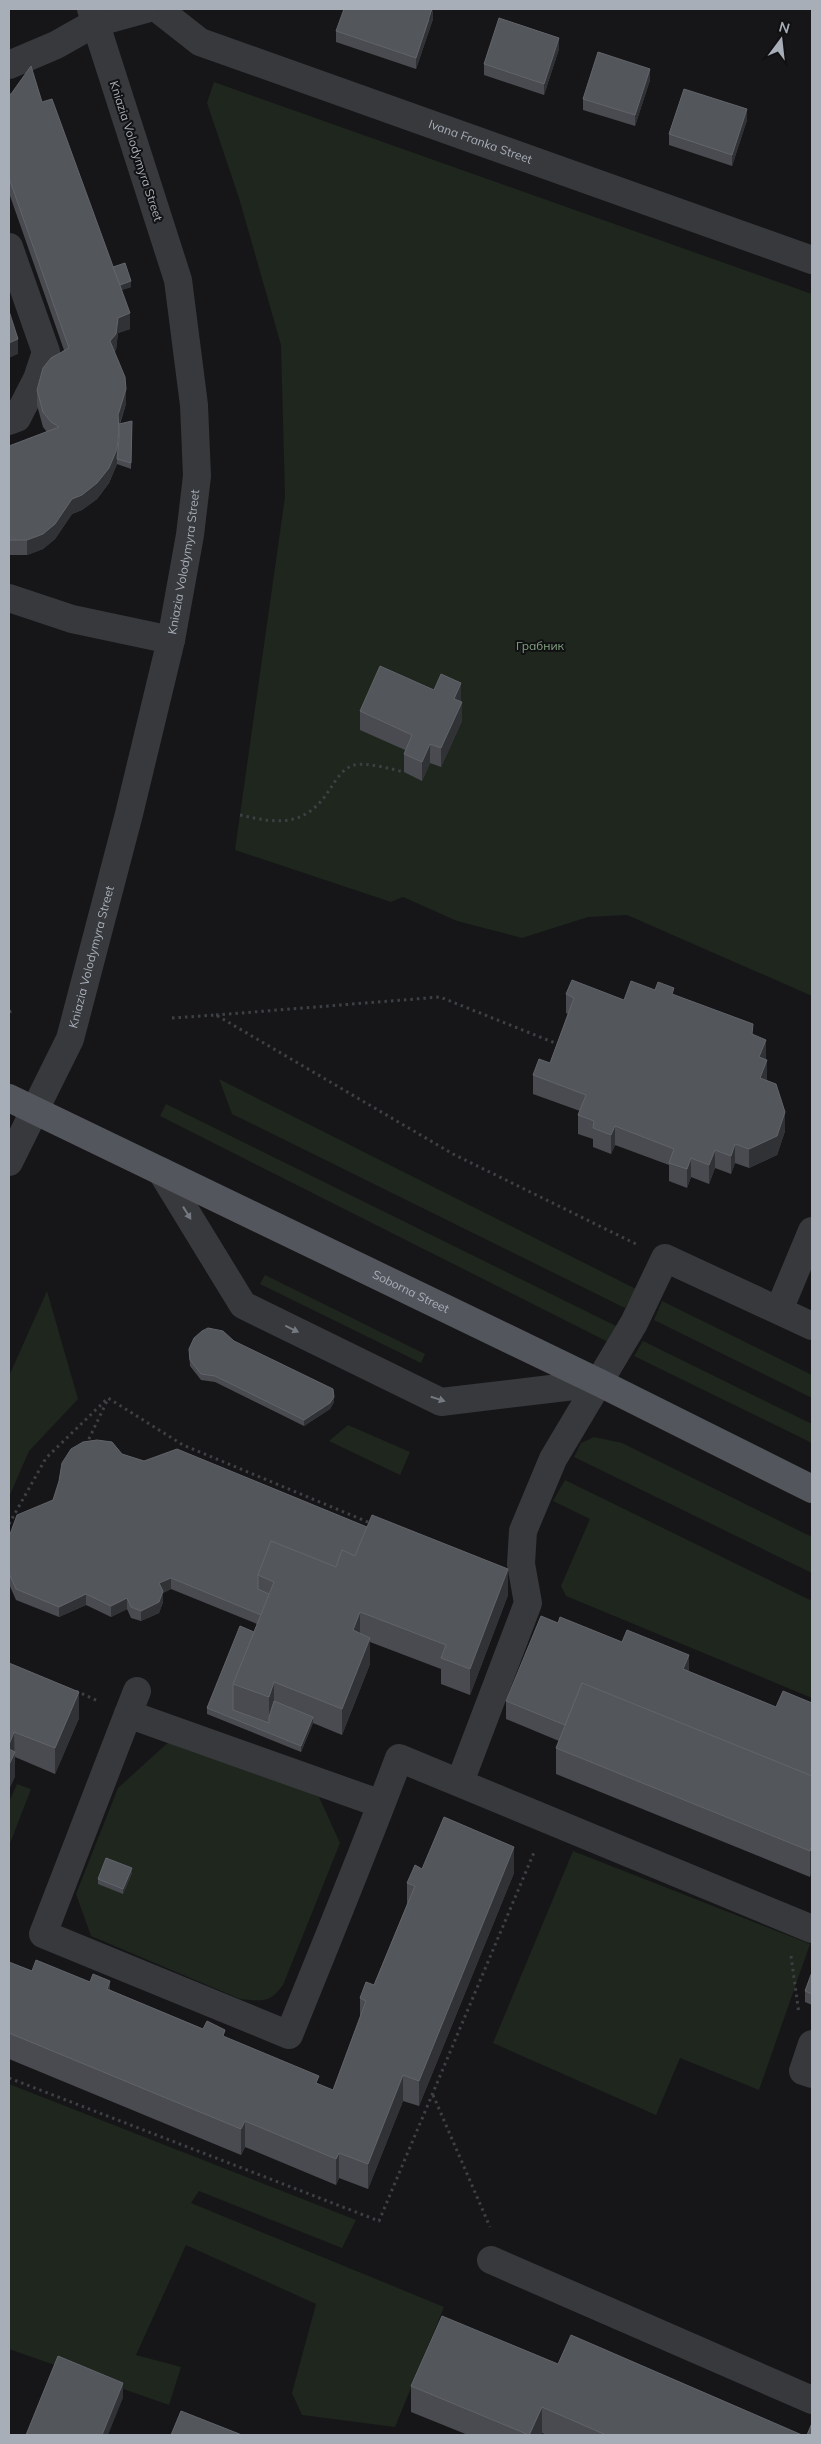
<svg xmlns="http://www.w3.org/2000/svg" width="821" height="2444" font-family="Mulish,sans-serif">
<rect width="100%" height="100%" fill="#161618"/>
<!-- green -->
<g fill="#1e261e">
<polygon points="214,82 812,294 812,996 627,915 588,917 522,938 457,921 403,897 391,902 235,850 285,497 281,345 239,198 207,103"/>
<polygon points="219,1079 636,1289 625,1308 232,1114"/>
<polygon points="166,1104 616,1326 610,1343 160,1116"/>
<polygon points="265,1275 425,1354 421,1363 260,1284"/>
<polygon points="47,1291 78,1399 29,1451 9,1497 9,1376"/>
<polygon points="662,1301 812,1375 812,1398 654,1320"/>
<polygon points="643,1341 812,1424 812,1443 634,1356"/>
<polygon points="348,1425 410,1452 400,1475 329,1441"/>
<polygon points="594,1437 622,1443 812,1537 812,1573 574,1457 581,1443"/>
<polygon points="565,1480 812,1601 812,1698 566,1596 561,1586 590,1519 553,1501"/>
<path d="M173,1738l146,59 21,46 -57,142c-14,19 -21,16 -43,14l-149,-63 -15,-42 42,-106z"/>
<polygon points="17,1784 31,1789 9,1846 9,1802"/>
<polygon points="573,1851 810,1944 759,2090 680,2058 656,2115 493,2043"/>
<polygon points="9,2084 356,2220 342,2248 199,2191 191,2203 444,2307 395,2427 302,2415 292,2393 316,2304 186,2245 136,2355 181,2367 169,2405 9,2349"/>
</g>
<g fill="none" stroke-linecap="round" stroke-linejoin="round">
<!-- path -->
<g stroke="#3d4044" stroke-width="3" stroke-dasharray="2.5 4" stroke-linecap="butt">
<path d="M240,815c39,9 66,12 90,-26 6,-9 13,-21 24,-24 13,-3 37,4 50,7"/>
<polyline points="9,1012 14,1010"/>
<polyline points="216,1015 440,997 560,1045"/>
<polyline points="172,1018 216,1015 453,1154 636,1244"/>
<polyline points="86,1445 107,1401"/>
<polyline points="9,1524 46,1458 108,1398 183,1445 370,1523"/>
<polyline points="76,1691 98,1701"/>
<polyline points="791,1956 799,2014"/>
<polyline points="9,2078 379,2221 535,1850"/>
<polyline points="433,2095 490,2227"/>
</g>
<!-- minor -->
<g stroke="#37393d" stroke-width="28">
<path id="s1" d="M158,9l42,33 612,218"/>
<polyline points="9,65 56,45 95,23 146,9"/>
<polyline points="9,247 46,352 37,379 17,418 9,421"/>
<polyline points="9,598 72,619 171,640"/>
<path id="s2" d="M9,1162l61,-123 59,-225 42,-174 19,-105 7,-59 -3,-71 -16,-125 -87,-271"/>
<polyline points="161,1171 243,1305 441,1402 600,1383"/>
<polyline points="779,1310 812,1231"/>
<polyline points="128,1714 137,1691"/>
<polyline points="460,1782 528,1603 521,1564 523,1531 553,1459 634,1323 665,1258 812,1326"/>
<path d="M381,1804l-253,-90 -85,220 246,101c37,-92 75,-184 110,-277l413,171"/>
<polyline points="812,2044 803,2071 812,2074"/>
<polyline points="491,2260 812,2400"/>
</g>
<!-- major -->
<path stroke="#53565c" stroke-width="28" id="s3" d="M9,1098l591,285 212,106"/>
</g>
<!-- wall -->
<g fill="#494b50">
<polygon points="433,19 416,69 336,42 336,31"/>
<polygon points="559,49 544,95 484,75 484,64"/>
<polygon points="650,80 635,126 583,110 583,99"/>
<polygon points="9,94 42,102 113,267 131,287 121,290 130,329 118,333 116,350 114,352 126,404 120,424 132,427 131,469 117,464 109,483 97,499 82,510 72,514 55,539 43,549 27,555 9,555 9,446 47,432 43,427 37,405 37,390 64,350 9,193"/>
<polygon points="747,120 732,166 669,145 669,134"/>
<polygon points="434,690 461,702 462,721 441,767 430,763 422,781 404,772 404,754 405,750 360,730 360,711"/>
<polygon points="655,990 674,995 753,1034 766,1058 766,1060 767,1080 785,1131 777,1155 749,1168 735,1163 731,1174 715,1168 709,1184 691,1177 687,1188 669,1181 669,1165 615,1145 611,1154 593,1147 593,1139 578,1134 578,1115 580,1111 533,1094 533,1075 550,1063 568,1014 566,1013 566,994 624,1000"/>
<polygon points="234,1341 334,1402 330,1409 304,1426 215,1382 201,1380 190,1366 189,1349"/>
<polygon points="122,1454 508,1595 470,1695 441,1684 441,1669 370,1642 370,1664 342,1735 313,1723 301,1752 207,1714 207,1708 254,1632 257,1624 171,1589 163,1593 163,1602 159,1613 141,1621 131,1618 127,1609 111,1617 86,1605 59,1617 16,1600 9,1584 9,1537 53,1500"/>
<polygon points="9,1663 79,1718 55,1774 15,1757 15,1777"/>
<polygon points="689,1672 776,1707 812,1703 810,1877 556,1774 556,1748 559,1741 506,1719 506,1701"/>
<polygon points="422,1869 514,1873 419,2106 403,2101 368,2189 339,2178 336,2185 245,2147 241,2155 9,2059 9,1962 32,1971 90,1982 110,1990 203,2029 225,2037 319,2084 333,2090 360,2018 360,1998 374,1985 407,1904 407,1883"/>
<polygon points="132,1873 123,1894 98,1884 98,1879"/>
<polygon points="812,1972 812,2005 805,2002 805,1991"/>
<polygon points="558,2364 802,2435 547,2435 542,2433 541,2435 468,2435 411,2412 411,2386"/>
</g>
<!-- shaded-wall -->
<g fill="#303235">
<polygon points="433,9 433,19 416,69 416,58"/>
<polygon points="559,38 559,49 544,95 544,84"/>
<polygon points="650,69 650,80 635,126 635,115"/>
<polygon points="747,109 747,120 732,166 732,155"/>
<polygon points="131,281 131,287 117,292 117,286"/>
<polygon points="130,313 130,329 118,333 116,350 110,357 110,341 118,318"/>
<polygon points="18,339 18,354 9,358 9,343"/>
<polygon points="126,389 126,404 118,428 118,415"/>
<polygon points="119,430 119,446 117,459 117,464 109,483 97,499 82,510 72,514 55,539 43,549 27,555 27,540 72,499"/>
<polygon points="461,683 461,702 454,699"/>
<polygon points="462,702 462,721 441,767 441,748"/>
<polygon points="430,744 430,763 422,781 422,762"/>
<polygon points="766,1040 766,1058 759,1075 759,1057"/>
<polygon points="767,1060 767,1079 760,1096 760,1078"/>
<polygon points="785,1112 785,1131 777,1155 749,1168 749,1149"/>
<polygon points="615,1126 615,1145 611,1154 611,1135"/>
<polygon points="735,1144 735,1163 731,1174 731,1156"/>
<polygon points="715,1150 715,1168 709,1184 709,1165"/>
<polygon points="691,1158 691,1177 687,1188 687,1169"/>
<polygon points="334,1397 334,1402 330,1409 304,1426 304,1420"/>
<polygon points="508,1569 508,1595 470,1695 470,1669"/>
<polygon points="171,1578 171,1589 163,1593 163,1602 159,1613 141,1621 141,1611 159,1583"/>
<polygon points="86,1594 86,1605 59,1617 59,1607"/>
<polygon points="127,1598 127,1609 111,1617 111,1606"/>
<polygon points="360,1612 360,1638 353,1630"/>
<polygon points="370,1638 370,1664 342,1735 342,1709"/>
<polygon points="689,1655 689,1673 683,1669"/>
<polygon points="274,1682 274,1707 269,1723 269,1697"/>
<polygon points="79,1692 79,1718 55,1774 55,1748"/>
<polygon points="313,1717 313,1723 301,1752 301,1746"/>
<polygon points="14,1732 15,1777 9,1790 9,1745"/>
<polygon points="812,1846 812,1872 810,1877 810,1851"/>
<polygon points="514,1847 514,1873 419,2106 419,2081"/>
<polygon points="132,1868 132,1873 123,1894 123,1889"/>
<polygon points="110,1981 110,2007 107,1989"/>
<polygon points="403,2075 403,2101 368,2189 368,2164"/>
<polygon points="245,2121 245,2147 241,2155 241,2129"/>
<polygon points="339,2153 339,2178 336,2185 336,2159"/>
<polygon points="123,2383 123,2398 108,2435 102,2435"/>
<polygon points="542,2407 542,2433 541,2435 530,2435"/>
</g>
<!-- building -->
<g fill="#53565b" stroke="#61646a">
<polygon points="344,9 432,9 416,58 336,31"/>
<polygon points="499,18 559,38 544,84 484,64"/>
<polygon points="598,52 650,69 635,115 583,99"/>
<polygon points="31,66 42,102 52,99 130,313 118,318 116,334 110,341 125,377 126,389 118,415 119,430 117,449 109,468 97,483 82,495 72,499 55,524 43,534 27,540 9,540 9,446 59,427 51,422 43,412 37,390 43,368 51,358 69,348 9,178 9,94 11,94"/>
<polygon points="684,89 747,109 732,155 669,134"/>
<polygon points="125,263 131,281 120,285 113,267"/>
<polygon points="9,311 18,339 9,343"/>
<polygon points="132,421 131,463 117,459 119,440 119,424"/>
<polygon points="380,666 434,690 441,674 461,683 454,699 462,702 441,748 430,744 422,762 404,754 412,735 360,711"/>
<polygon points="572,980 624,1000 631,981 655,990 658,982 674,988 672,994 753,1024 752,1034 766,1040 759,1057 767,1060 760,1078 776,1084 785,1112 777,1136 749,1149 735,1144 731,1156 715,1150 709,1165 691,1158 687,1169 669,1163 674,1149 615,1126 611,1135 593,1128 594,1121 578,1115 586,1095 533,1075 539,1059 550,1063 574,998 566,994"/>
<polygon points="208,1328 223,1331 234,1341 333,1389 334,1397 330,1403 304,1420 215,1376 201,1374 190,1360 189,1349 194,1338 202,1331"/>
<polygon points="97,1440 112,1442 122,1454 144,1461 177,1449 367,1527 355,1556 342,1550 336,1567 271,1541 258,1575 258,1589 269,1594 261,1615 171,1578 159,1583 163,1591 159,1602 141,1611 131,1607 127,1598 111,1606 86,1594 59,1607 16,1589 9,1573 9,1537 17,1515 53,1500 59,1481 62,1463 71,1449 83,1442"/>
<polygon points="372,1515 508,1569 470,1669 441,1658 446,1645 360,1612 353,1630 370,1638 342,1709 274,1682 269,1697 233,1684 274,1582 258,1575 271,1541 336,1567 342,1550 355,1556"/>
<polygon points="541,1616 558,1623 560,1617 622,1642 627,1630 689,1655 683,1669 776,1707 783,1691 812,1703 812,1776 582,1683 565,1725 506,1701"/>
<polygon points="240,1626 254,1632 233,1684 233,1710 269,1723 269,1717 274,1701 313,1717 301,1746 207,1708"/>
<polygon points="9,1663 79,1692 55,1748 14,1732 9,1745"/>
<polygon points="582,1683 812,1776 812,1846 810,1851 556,1748"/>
<polygon points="9,1749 15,1752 9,1765"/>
<polygon points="444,1817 514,1847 419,2081 403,2075 368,2164 339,2153 336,2159 245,2121 241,2129 9,2033 9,2035 9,1962 32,1971 36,1960 90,1982 93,1974 110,1981 107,1989 203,2029 207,2021 225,2030 223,2036 319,2076 316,2083 333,2090 366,2001 360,1998 366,1982 374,1985 415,1886 407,1883 415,1865 422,1869"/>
<polygon points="106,1858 132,1868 123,1889 98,1879"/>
<polygon points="812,1972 812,1994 805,1991"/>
<polygon points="442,2316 558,2364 571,2335 802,2435 606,2435 542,2407 529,2435 411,2386"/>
<polygon points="58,2356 123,2383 102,2435 26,2435"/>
<polygon points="181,2411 242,2435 171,2435"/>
<polygon points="812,2423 812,2435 807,2435"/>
</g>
<!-- one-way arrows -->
<defs><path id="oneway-solid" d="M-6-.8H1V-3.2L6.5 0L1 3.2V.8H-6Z" transform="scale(1.25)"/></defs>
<g fill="#757981">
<use href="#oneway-solid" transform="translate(187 1213) rotate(58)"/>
<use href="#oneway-solid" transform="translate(292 1329) rotate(26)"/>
<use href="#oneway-solid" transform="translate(438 1399) rotate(17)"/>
</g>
<g text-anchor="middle" stroke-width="4" stroke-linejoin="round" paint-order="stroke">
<!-- street labels -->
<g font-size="12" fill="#a8aeb8" stroke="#111113">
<text dy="4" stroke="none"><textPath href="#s1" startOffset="351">Ivana Franka Street</textPath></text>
<text transform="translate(136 151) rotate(72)" y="4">Kniazia Volodymyra Street</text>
<text dy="4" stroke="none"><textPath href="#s2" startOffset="628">Kniazia Volodymyra Street</textPath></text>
<text dy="4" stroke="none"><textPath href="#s2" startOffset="222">Kniazia Volodymyra Street</textPath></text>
<text dy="4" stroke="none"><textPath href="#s3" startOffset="446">Soborna Street</textPath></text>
</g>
<!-- park labels -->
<g font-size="12" fill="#80a37f" stroke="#111113">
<text x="540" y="650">Грабник</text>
</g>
</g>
<!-- border -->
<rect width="821" height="2444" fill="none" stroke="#a8aeb8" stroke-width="20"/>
<!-- north arrow -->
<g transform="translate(781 40) rotate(15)" stroke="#111113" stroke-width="4" paint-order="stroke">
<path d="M0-4L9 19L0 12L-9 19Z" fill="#a8aeb8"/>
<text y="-8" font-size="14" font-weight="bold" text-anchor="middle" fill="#a8aeb8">N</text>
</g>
</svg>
